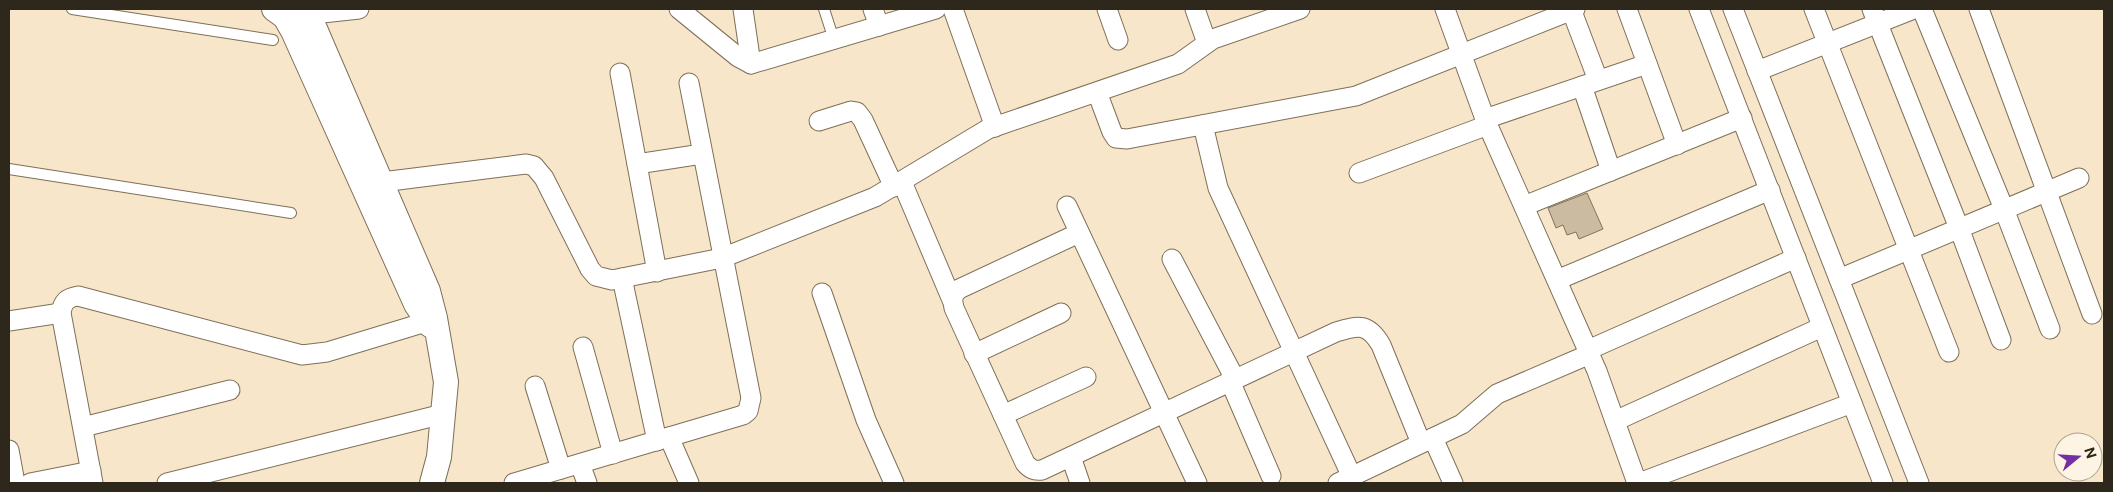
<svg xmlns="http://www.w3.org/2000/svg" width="2113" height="492" font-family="'Public Sans',sans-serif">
<rect width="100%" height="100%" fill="#f7e6ca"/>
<!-- building -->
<polygon fill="#cbbba0" stroke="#83735b" points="1587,193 1603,229 1579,239 1576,232 1567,235 1563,225 1556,228 1548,208"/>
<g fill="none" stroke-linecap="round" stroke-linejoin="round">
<!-- service casing -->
<g stroke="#7f6f57" stroke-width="12">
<g id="service">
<polyline points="72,9 273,40"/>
<polyline points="824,9 834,40"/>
<polyline points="9,169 291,213"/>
</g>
</g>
<!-- minor casing -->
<g stroke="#7f6f57" stroke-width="21">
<g id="minor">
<polyline points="679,9 738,57 751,64 936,9"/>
<polyline points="743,9 751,64"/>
<polyline points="873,9 879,26"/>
<polyline points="953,9 995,127"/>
<polyline points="1107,9 1118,40"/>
<polyline points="1195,9 1207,43"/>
<polyline points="1445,9 1485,119 1597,371 1637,483"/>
<polyline points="1571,9 1598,80"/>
<polyline points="1627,9 1677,145"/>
<polyline points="1699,9 1883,483"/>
<polyline points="1733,9 1919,483"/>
<polyline points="1814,9 1949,352"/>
<polyline points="1872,9 1959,228 2001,340"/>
<polyline points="1922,9 2004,209 2050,329"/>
<polyline points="1979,9 2092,314"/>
<polyline points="295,16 359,9"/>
<polyline points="1757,71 1914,9"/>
<polyline points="620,73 657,272"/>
<polyline points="1582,86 1611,171"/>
<polyline points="1097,92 1112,132 1116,138 1127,139 1356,96 1575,9"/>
<polyline points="1485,119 1647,64"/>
<polyline points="819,121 851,111 857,112 863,120 894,187"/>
<polyline points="1203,125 1218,188 1352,477"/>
<polyline points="637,164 702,154"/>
<polyline points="1359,173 1488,125"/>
<polyline points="382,182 526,164 534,166 544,178 590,269 596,276 612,280 722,258 875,197 988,129 1178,64 1213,39 1300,9"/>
<polyline points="902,182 952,300"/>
<polyline points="1067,206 1197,483"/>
<polyline points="1524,206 1742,118"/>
<path d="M1079,233l-120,56c-7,6 -7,10 -5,19l71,155c5,6 9,8 17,7l294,-138c23,-7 32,-9 45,13l40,98"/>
<polyline points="1172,259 1235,379"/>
<polyline points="622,278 657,441"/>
<polyline points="1839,279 2079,178"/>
<polyline points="1557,280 1770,190"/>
<polyline points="822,293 866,420 894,483"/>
<polyline points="9,321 61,313"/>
<polyline points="583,347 613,454"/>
<polyline points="1588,350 1796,258"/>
<polyline points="974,354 1061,313"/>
<polyline points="1230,381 1271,476"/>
<polyline points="535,386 561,469"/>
<polyline points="1003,415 1086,377"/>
<polyline points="1615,421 1822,327"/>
<polyline points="83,427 230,390"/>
<polyline points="669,437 689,483"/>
<polyline points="1433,438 1453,483"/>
<polyline points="9,450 15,483"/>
<polyline points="1071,457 1080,483"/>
<polyline points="580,464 587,483"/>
<polyline points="30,483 91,471"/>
<path d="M93,483l-32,-170c2,-12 6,-15 17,-17l224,59 25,-3 99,-30"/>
<polyline points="167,483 443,414"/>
<polyline points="514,483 743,415 748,411 751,398 689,83"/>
<polyline points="1338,483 1462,424 1497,394 1590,354"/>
<polyline points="1639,483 1852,403"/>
</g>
</g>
<!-- tertiary casing -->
<g stroke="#7f6f57" stroke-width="26">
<g id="tertiary">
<polyline points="274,9 285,17 293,31 416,304 430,325"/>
<polyline points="301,9 309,15 428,291 435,318 446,382 439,457 432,483"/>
</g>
</g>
<!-- service -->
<use href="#service" stroke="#fff" stroke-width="10"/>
<!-- minor -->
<use href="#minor" stroke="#fff" stroke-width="19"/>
<!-- tertiary -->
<use href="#tertiary" stroke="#fff" stroke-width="24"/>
</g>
<!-- border -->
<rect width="2113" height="492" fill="none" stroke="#2d271c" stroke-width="20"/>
<!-- north arrow -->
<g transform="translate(2078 457) rotate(72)"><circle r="24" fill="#fef4e3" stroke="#aaa293"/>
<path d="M0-4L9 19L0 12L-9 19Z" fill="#7230a4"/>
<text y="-8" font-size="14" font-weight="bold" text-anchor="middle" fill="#2d271c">N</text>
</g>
</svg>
